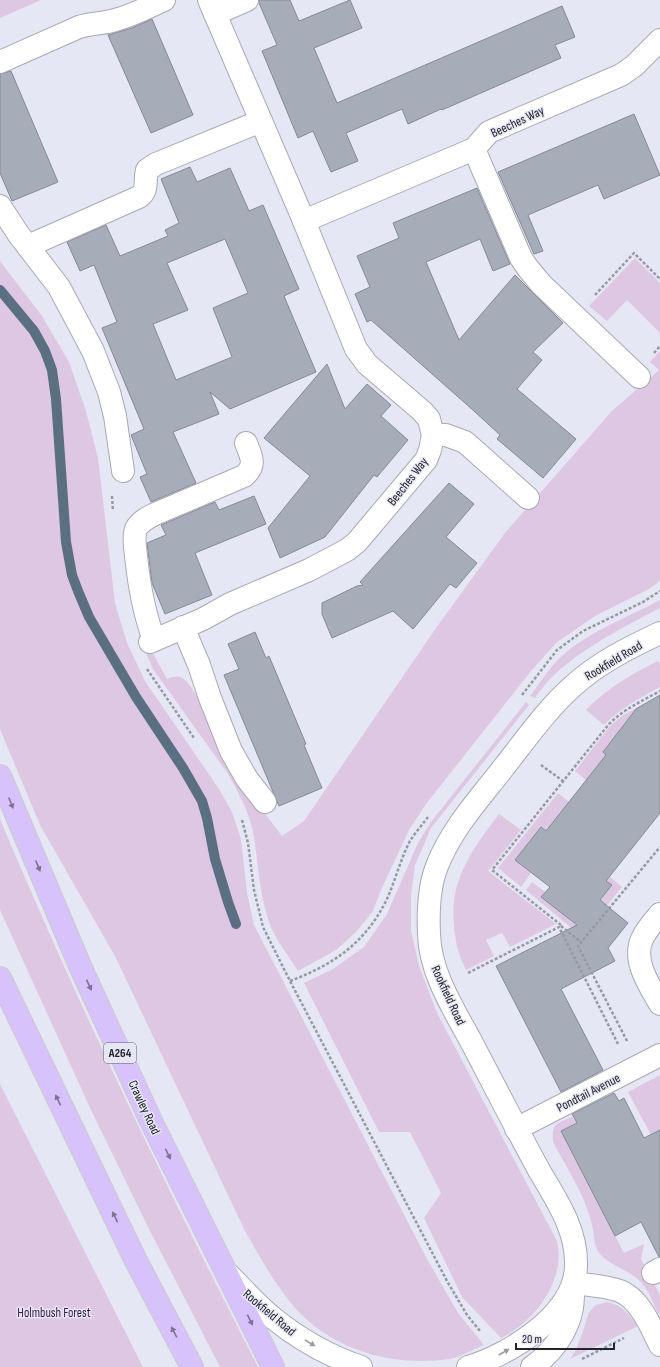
<svg xmlns="http://www.w3.org/2000/svg" width="660" height="1367" font-family="'Sofia Sans Condensed',sans-serif">
<rect width="100%" height="100%" fill="#e6e7f4"/>
<!-- green -->
<g fill="#dec7e2">
<polygon points="0,0 41,0 0,18"/>
<polygon points="635,258 660,283 660,333 627,300 607,321 589,306"/>
<path d="M0,261l42,55 27,46 17,49 12,47 17,145 12,40 18,38 74,108 13,23 9,27 6,54 7,32 173,334 31,54 26,32c-11,4 -23,12 -34,14 -57,8 -116,-8 -155,-51 -20,-23 -35,-51 -50,-77l-130,-275 -75,-131 -40,-96z"/>
<path d="M660,351v230l-11,8 -54,27 -39,27 -25,28 -105,133 -17,26 -28,60 -8,21 -17,21 -20,18 -38,21c-8,-13 -22,-31 -27,-44 -13,-33 -12,-67 -19,-100 -5,-19 -15,-37 -24,-53l-75,-105 -7,-16 5,-3 16,29c16,-7 19,2 28,14l68,118 19,25 22,-15 132,-193 69,-95 107,-122 47,-41 -9,-8z"/>
<path d="M660,600v8c-38,20 -82,42 -112,73 -4,5 -9,11 -13,17l-5,-2c8,-10 15,-22 24,-32 27,-30 71,-45 106,-64z"/>
<path d="M658,661l2,3v23c-20,11 -40,21 -56,38l-18,-15c23,-23 44,-35 72,-49z"/>
<path d="M526,702l3,3 -98,123 -16,37 -4,30v36l8,35 18,47 120,228c9,40 -22,80 -56,97l-39,-41 -38,-79 17,-25 -31,-61h-31l-75,-149 29,-14 31,-22 23,-33 31,-71 13,-21z"/>
<polygon points="645,703 654,722 627,721 603,752 606,755 586,780 575,771 611,725 622,716"/>
<polygon points="558,793 569,802 546,831 541,827 515,860 531,873 521,887 498,868"/>
<path d="M499,814l22,16 -33,41 68,53 -46,23 -8,-14 -16,7 8,16 -28,14c-3,-6 -6,-13 -8,-20 -5,-19 -7,-49 0,-67 8,-26 25,-48 41,-69z"/>
<path d="M0,819c78,186 166,368 258,548h-38l-71,-138 -58,-119 -91,-200z"/>
<polygon points="609,876 622,887 594,921 588,915 612,886 606,881"/>
<polygon points="532,882 545,892 541,897 579,927 582,937 526,890"/>
<polygon points="660,1075 660,1130 651,1135 628,1092"/>
<polygon points="0,1084 143,1367 0,1367"/>
<path d="M572,1117l4,6 -15,8 63,122 20,-9 -3,15 19,36v18l-2,1c-6,-15 -12,-31 -27,-40 -10,-6 -23,-11 -31,-20 -7,-8 -5,-19 -8,-29 -6,-28 -25,-57 -39,-83 -2,-18 4,-19 19,-25z"/>
<path d="M607,1302c15,3 22,12 31,24l-68,33 6,-9 6,-16 7,-22 7,-7z"/>
</g>
<g fill="none" stroke-linecap="round" stroke-linejoin="round">
<!-- stream -->
<polyline stroke="#5a6f82" stroke-width="10" points="0,290 34,331 45,351 52,370 56,399 66,542 72,575 78,591 89,617 136,697 183,768 202,801 207,818 215,859 228,902 236,924"/>
</g>
<!-- building -->
<g fill="#a7adb8" stroke="#848a95" fill-rule="evenodd">
<polygon points="259,0 290,0 299,21 350,0 362,28 314,48 337,103 562,6 575,37 555,45 561,58 442,110 441,109 408,124 402,109 346,133 358,161 331,172 313,131 298,138 262,51 277,45 259,3"/>
<polygon points="152,19 193,115 151,133 108,35 132,28"/>
<polygon points="11,71 58,182 12,201 0,173 0,74"/>
<polygon points="634,114 660,175 604,199 598,185 528,215 543,251 534,254 498,172"/>
<path d="M190,167l7,15 33,-14 19,43 14,-6 36,84 -15,7 32,76 -86,37 -20,-17 9,22 -46,18 23,51 -45,19 -11,-25 7,-3 -16,-39 13,-6 -42,-101 15,-6 -23,-57 -14,6 -13,-29 39,-17 14,31 48,-20 -3,-6 14,-7 -18,-44zM225,239l23,54 -35,15 19,49 -56,23 -23,-56 35,-14 -21,-47z"/>
<polygon points="477,188 510,264 493,271 480,239 426,262 459,340 515,275 563,323 533,352 542,360 517,389 576,439 543,478 497,439 500,435 474,411 371,320 367,322 355,294 370,287 357,256 399,238 393,223"/>
<polygon points="327,364 345,409 367,384 391,405 381,416 408,440 377,477 374,475 325,537 280,558 268,528 310,476 264,438"/>
<polygon points="449,483 474,504 446,537 477,563 456,588 450,584 413,629 393,611 332,638 322,614 322,603 357,586 363,585 360,582"/>
<polygon points="254,496 266,524 195,553 212,595 165,614 152,583 147,543 166,535 161,525 215,502 219,510"/>
<polygon points="255,632 266,658 269,656 306,744 304,745 322,788 279,806 224,675 239,669 228,644"/>
<polygon points="660,695 660,813 606,881 612,885 600,900 628,923 608,948 615,961 561,989 603,1070 561,1092 496,966 577,925 541,897 550,887 515,860 541,827 546,831 606,755 603,752 636,709"/>
<polygon points="614,1093 619,1101 624,1098 644,1138 660,1130 660,1257 659,1257 641,1222 615,1236 561,1131 577,1123 572,1114"/>
</g>
<g fill="none" stroke-linecap="round" stroke-linejoin="round">
<!-- minor casing -->
<g stroke="#a9a9b6" stroke-width="24">
<g id="minor">
<polyline points="209,0 304,221 474,149 489,132 621,75 634,66 660,40"/>
<polyline points="215,14 247,0"/>
<path d="M0,62l79,-35c12,-4 24,-3 36,-7 17,-4 33,-13 49,-20"/>
<polyline points="474,149 521,258 527,267 541,284 639,377"/>
<polyline points="0,206 19,235 59,287 93,351 109,392 115,416 123,471"/>
<path d="M28,246l111,-49c10,-7 5,-17 8,-27l9,-6 105,-43"/>
<polyline points="433,435 446,435 465,442 528,498"/>
<polyline points="183,627 199,665 210,698 231,751 247,779 265,802"/>
<path d="M154,640c-10,-27 -15,-55 -18,-84 -1,-8 -3,-19 0,-27 4,-8 13,-12 19,-15l89,-38c13,-11 7,-20 2,-33"/>
<polyline points="150,642 203,619 230,604 309,570 347,550 357,542 426,460 430,450 433,435 429,419 422,411 367,364 356,349 304,221"/>
<path d="M660,914c-6,7 -14,16 -18,25 -10,22 8,47 18,65"/>
<polyline points="516,1129 660,1055"/>
<polyline points="653,1273 660,1269"/>
<path d="M229,1275c14,14 28,30 44,43 26,21 56,38 88,49"/>
<path d="M468,1367c41,-12 108,-53 108,-102 1,-35 -19,-64 -36,-93 -23,-42 -45,-85 -67,-127 -18,-34 -43,-71 -44,-111 -1,-22 0,-48 8,-68 15,-38 43,-68 67,-99 22,-28 43,-58 69,-81 25,-23 57,-39 87,-53"/>
<path d="M532,1367c19,-13 36,-35 40,-59 1,-8 1,-16 2,-25 14,2 32,3 46,8 20,8 31,36 40,54"/>
</g>
</g>
<!-- highway casing -->
<g stroke="#cacacb" stroke-width="24">
<g id="highway">
<polyline points="0,776 80,966 151,1121 273,1367"/>
<polyline points="0,978 136,1261 192,1367"/>
</g>
</g>
<!-- path -->
<g stroke="#9798a2" stroke-width="2.5" stroke-dasharray="3 2" stroke-linecap="butt">
<polyline points="595,295 634,253 660,279"/>
<polyline points="654,353 660,346"/>
<polyline points="112,496 113,511"/>
<polyline points="147,669 194,738"/>
<polyline points="522,695 557,650 583,631 643,602 660,591"/>
<polyline points="541,765 563,781"/>
<polyline points="242,820 248,843 254,890 263,927 290,981 447,1281 467,1315 480,1331"/>
<path d="M561,925l-69,-55 117,-146c15,-15 33,-23 51,-33"/>
<polyline points="561,926 581,942"/>
<polyline points="468,973 559,927 618,1044"/>
<path d="M290,981c43,-16 75,-38 96,-80 9,-19 14,-41 24,-60 5,-8 12,-16 18,-24"/>
<polyline points="627,1041 578,946 660,847"/>
<polyline points="582,1359 624,1338"/>
</g>
<!-- minor -->
<use href="#minor" stroke="#fff" stroke-width="22"/>
<!-- highway -->
<use href="#highway" stroke="#d8c2fc" stroke-width="22"/>
</g>
<!-- one-way arrows -->
<defs><path id="oneway-solid" d="M-6-.8H1V-3.2L6.5 0L1 3.2V.8H-6Z"/></defs>
<g fill="#7e7292">
<use href="#oneway-solid" transform="translate(11 803) rotate(68)"/>
<use href="#oneway-solid" transform="translate(38 866) rotate(67)"/>
<use href="#oneway-solid" transform="translate(89 985) rotate(65)"/>
<use href="#oneway-solid" transform="translate(58 1100) rotate(-116)"/>
<use href="#oneway-solid" transform="translate(168 1154) rotate(64)"/>
<use href="#oneway-solid" transform="translate(115 1217) rotate(-116)"/>
<use href="#oneway-solid" transform="translate(250 1320) rotate(64)"/>
<use href="#oneway-solid" transform="translate(174 1332) rotate(-118)"/>
</g>
<g fill="#9c9c9e">
<use href="#oneway-solid" transform="translate(310 1343) rotate(31)"/>
<use href="#oneway-solid" transform="translate(504 1352) rotate(-30)"/>
</g>
<g text-anchor="middle" stroke-width="3" stroke-linejoin="round" paint-order="stroke">
<!-- shield labels -->
<rect fill="#e6e7f4" stroke="#5e5e65" stroke-width="1" x="104" y="1043" width="32" height="20" rx="3"/>
<g font-size="12" font-weight="bold" fill="#232328">
<text x="120" y="1057">A264</text>
</g>
<!-- street labels -->
<g font-size="13" fill="#232328" stroke="#e6e7f4">
<text transform="translate(517 121) rotate(-25)" y="5">Beeches Way</text>
<text transform="translate(407 481) rotate(-52)" y="5">Beeches Way</text>
<text transform="translate(613 660) rotate(-31)" y="5">Rookfield Road</text>
<text transform="translate(449 995) rotate(65)" y="5">Rookfield Road</text>
<text transform="translate(588 1092) rotate(-27)" y="5">Pondtail Avenue</text>
<text transform="translate(145 1107) rotate(65)" y="5">Crawley Road</text>
<text transform="translate(270 1312) rotate(40)" y="5">Rookfield Road</text>
</g>
<!-- park labels -->
<g font-size="13" fill="#3c1a43" stroke="#e6e7f4">
<text x="54" y="1317">Holmbush Forest</text>
</g>
</g>
<!-- scale -->
<path d="M516 1343v6h98v-6" fill="none" stroke="#232328" stroke-width="2"/>
<text x="522" y="1343" font-size="12" fill="#232328" stroke="#e6e7f4" stroke-width="3" paint-order="stroke">20 m</text>
</svg>
